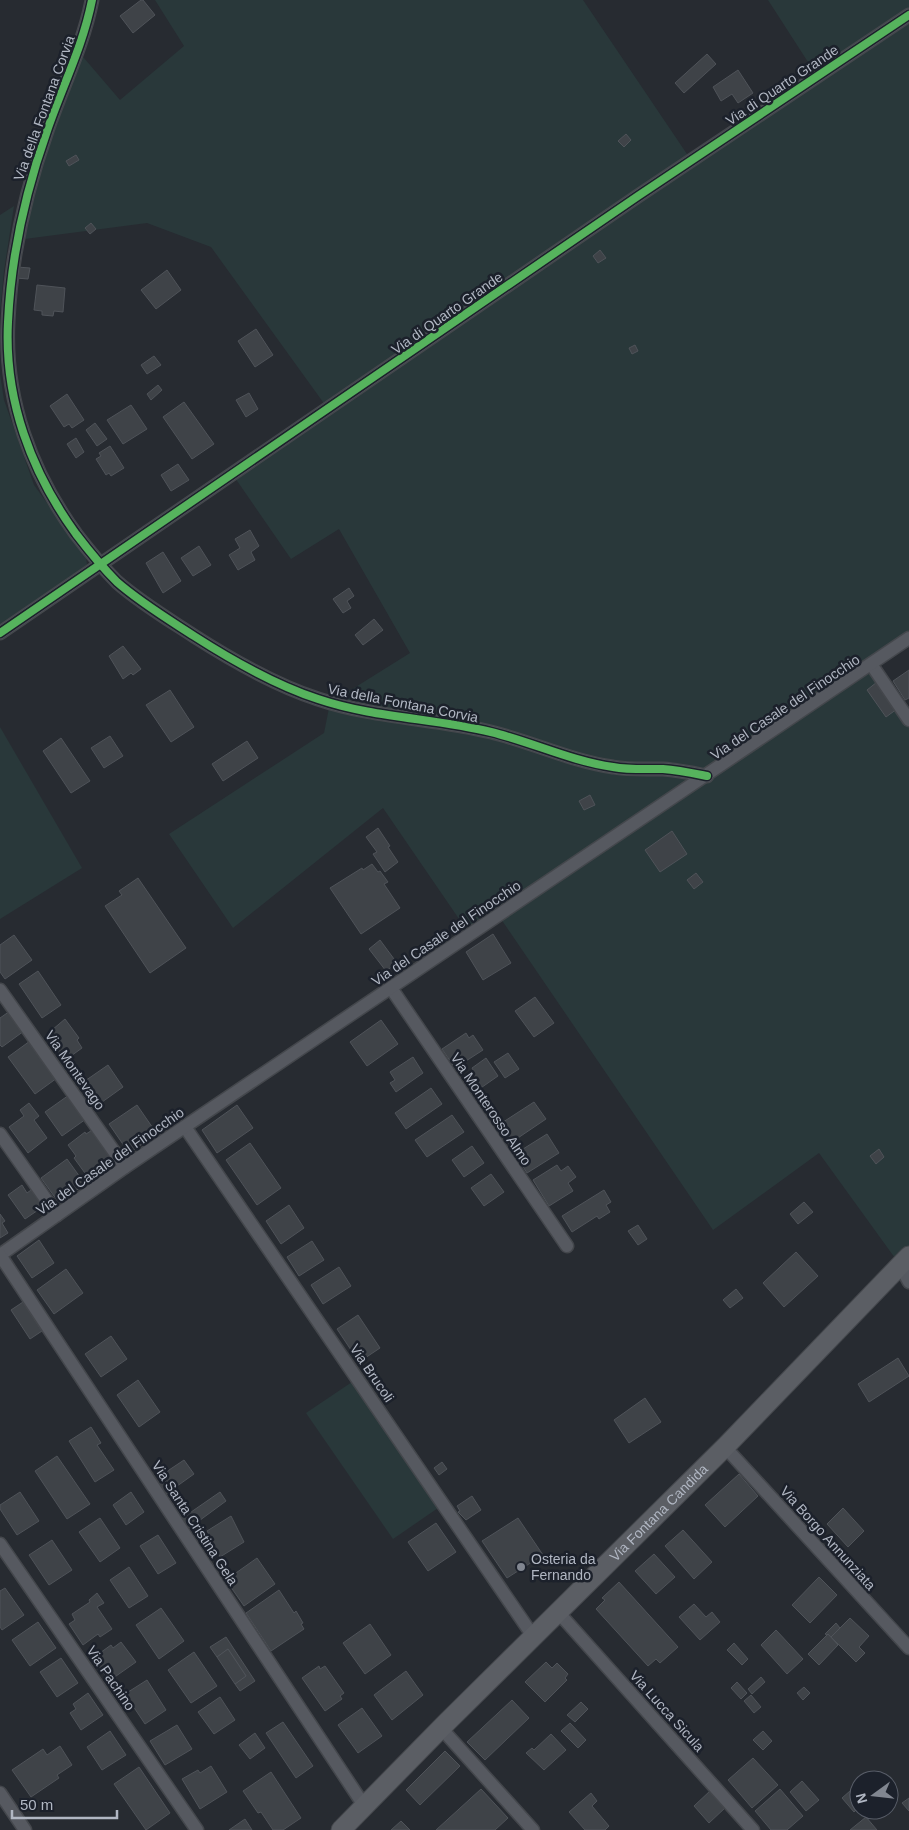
<svg xmlns="http://www.w3.org/2000/svg" width="909" height="1830" font-family="Arial,sans-serif">
<rect width="100%" height="100%" fill="#272b31"/>
<!-- green -->
<g fill="#29383a">
<polygon points="155,0 583,0 691,160 817,76 768,0 909,0 909,638 871,664 909,720 909,1256 900,1265 819,1153 713,1230 499,916 470,935 383,808 233,928 169,834 324,733 330,703 410,653 339,529 291,559 233,475 328,409 211,247 147,223 17,240 78,51 120,100 184,46"/>
<polygon points="14,206 4,271 0,313 0,215"/>
<polygon points="0,374 4,400 34,485 86,557 87,565 0,625"/>
<polygon points="0,727 82,868 0,919"/>
<polygon points="352,1382 438,1508 393,1539 306,1413"/>
</g>
<!-- building -->
<g fill="#3f4348" stroke="#4f5359">
<polygon points="141,0 143,0 155,15 133,33 120,16"/>
<polygon points="707,54 716,64 684,93 675,83"/>
<polygon points="738,70 753,93 738,103 732,94 721,101 713,87"/>
<polygon points="626,134 631,140 624,147 618,141"/>
<polygon points="76,155 79,160 69,166 66,161"/>
<polygon points="91,223 96,229 90,234 85,228"/>
<polygon points="600,250 606,258 598,263 593,256"/>
<polygon points="17,267 30,268 28,279 16,278"/>
<polygon points="167,270 181,290 156,309 141,290"/>
<polygon points="37,285 65,288 63,312 54,311 53,316 42,315 42,311 34,310"/>
<polygon points="256,329 273,355 255,367 238,341"/>
<polygon points="635,345 638,351 632,354 629,348"/>
<polygon points="154,356 161,365 147,374 141,365"/>
<polygon points="158,385 162,390 151,400 147,394"/>
<polygon points="249,393 258,409 246,417 236,400"/>
<polygon points="67,394 84,420 72,428 69,424 64,427 50,406"/>
<polygon points="184,402 214,444 192,459 163,417"/>
<polygon points="131,405 147,429 123,444 107,420"/>
<polygon points="95,423 107,439 97,446 86,430"/>
<polygon points="76,438 84,452 76,458 67,444"/>
<polygon points="110,446 124,468 111,476 109,473 106,475 96,459 101,456 99,453"/>
<polygon points="178,464 189,480 171,491 161,475"/>
<polygon points="250,530 259,546 251,552 255,560 238,570 229,555 240,548 235,539"/>
<polygon points="199,546 211,565 193,576 181,558"/>
<polygon points="163,552 181,581 163,593 146,563"/>
<polygon points="349,588 354,596 347,601 351,608 343,613 333,599"/>
<polygon points="374,619 383,630 363,645 355,635"/>
<polygon points="123,646 141,669 133,675 131,673 123,679 109,656"/>
<polygon points="909,670 909,698 905,700 893,681"/>
<polygon points="877,682 897,709 886,717 867,690"/>
<polygon points="170,690 194,727 171,742 146,705"/>
<polygon points="110,736 123,756 104,768 91,748"/>
<polygon points="61,738 90,781 71,793 43,751"/>
<polygon points="247,741 258,758 223,781 212,764"/>
<polygon points="590,795 595,805 584,810 579,801"/>
<polygon points="378,828 390,846 388,847 398,862 385,872 373,854 377,852 366,837"/>
<polygon points="672,831 687,854 660,872 645,850"/>
<polygon points="372,864 378,872 380,871 388,882 384,884 400,908 361,934 330,888 362,868 363,870"/>
<polygon points="696,873 703,882 694,889 687,880"/>
<polygon points="138,878 186,948 150,973 105,906 122,895 119,891"/>
<polygon points="493,934 511,963 483,980 466,952"/>
<polygon points="14,935 32,960 5,979 0,972 0,945"/>
<polygon points="380,940 397,963 386,971 369,949"/>
<polygon points="38,971 61,1005 42,1018 19,984"/>
<polygon points="535,997 554,1023 534,1037 515,1011"/>
<polygon points="10,1011 24,1031 2,1047 0,1045 0,1018"/>
<polygon points="65,1019 79,1038 77,1040 82,1048 64,1061 46,1035"/>
<polygon points="381,1020 398,1044 367,1066 350,1042"/>
<polygon points="466,1033 469,1038 473,1035 483,1050 455,1068 442,1049"/>
<polygon points="30,1041 57,1078 35,1094 8,1057"/>
<polygon points="508,1053 519,1069 505,1078 494,1062"/>
<polygon points="413,1057 423,1073 396,1092 390,1083 395,1080 390,1072"/>
<polygon points="486,1058 498,1076 475,1092 464,1077 473,1070 472,1068"/>
<polygon points="108,1065 123,1087 98,1105 82,1083"/>
<polygon points="431,1088 442,1104 406,1129 395,1113"/>
<polygon points="69,1095 86,1119 62,1136 45,1112"/>
<polygon points="534,1102 546,1119 509,1144 497,1126"/>
<polygon points="29,1103 39,1116 34,1120 47,1138 28,1153 9,1127 24,1116 20,1110"/>
<polygon points="137,1105 157,1134 129,1153 109,1124"/>
<polygon points="237,1105 253,1128 217,1153 202,1130"/>
<polygon points="452,1115 464,1132 427,1157 415,1140"/>
<polygon points="94,1129 117,1161 90,1180 74,1158 76,1156 68,1145 85,1132 86,1134"/>
<polygon points="547,1134 559,1153 527,1173 515,1154"/>
<polygon points="250,1143 281,1188 257,1205 226,1160"/>
<polygon points="472,1146 484,1163 464,1177 452,1160"/>
<polygon points="879,1149 884,1157 876,1164 870,1156"/>
<polygon points="67,1159 85,1184 59,1203 41,1178"/>
<polygon points="557,1165 561,1171 568,1166 576,1177 568,1183 573,1191 549,1206 533,1180"/>
<polygon points="491,1174 504,1192 484,1206 471,1188"/>
<polygon points="22,1185 27,1193 35,1187 47,1204 25,1219 8,1195"/>
<polygon points="604,1190 611,1202 606,1205 610,1212 599,1219 597,1216 572,1232 562,1216"/>
<polygon points="804,1202 813,1212 798,1224 790,1214"/>
<polygon points="289,1205 304,1228 281,1244 266,1221"/>
<polygon points="0,1214 5,1221 2,1223 8,1233 0,1238"/>
<polygon points="638,1225 647,1239 638,1245 628,1231"/>
<polygon points="39,1240 54,1263 32,1278 17,1256"/>
<polygon points="312,1241 324,1260 299,1276 287,1257"/>
<polygon points="796,1252 818,1276 784,1307 763,1283"/>
<polygon points="339,1267 351,1286 323,1304 311,1285"/>
<polygon points="66,1269 83,1293 54,1314 37,1290"/>
<polygon points="736,1289 743,1298 730,1308 723,1300"/>
<polygon points="23,1302 42,1331 30,1339 11,1310"/>
<polygon points="358,1315 380,1348 359,1362 337,1329"/>
<polygon points="111,1336 127,1359 101,1377 85,1354"/>
<polygon points="898,1358 909,1376 869,1402 858,1384"/>
<polygon points="138,1380 160,1412 139,1427 117,1395"/>
<polygon points="645,1398 661,1422 629,1443 614,1420"/>
<polygon points="91,1427 101,1443 97,1445 114,1470 95,1482 69,1441"/>
<polygon points="57,1456 90,1504 67,1519 35,1471"/>
<polygon points="184,1460 194,1474 166,1494 159,1485 167,1480 163,1474"/>
<polygon points="442,1462 447,1469 439,1475 434,1468"/>
<polygon points="739,1474 758,1496 725,1527 705,1505"/>
<polygon points="20,1492 39,1521 17,1535 0,1509 0,1505"/>
<polygon points="131,1492 144,1512 126,1525 113,1505"/>
<polygon points="220,1492 226,1501 188,1529 181,1519"/>
<polygon points="472,1496 481,1510 466,1520 458,1512 460,1511 457,1506"/>
<polygon points="843,1508 864,1531 848,1547 827,1524"/>
<polygon points="231,1516 244,1542 220,1557 208,1537 210,1536 207,1531"/>
<polygon points="100,1518 120,1548 100,1562 79,1532"/>
<polygon points="518,1518 543,1555 507,1578 482,1541"/>
<polygon points="436,1523 456,1552 428,1571 408,1542"/>
<polygon points="683,1530 712,1562 694,1579 665,1546"/>
<polygon points="158,1535 176,1563 158,1574 140,1546"/>
<polygon points="52,1540 72,1570 49,1585 29,1555"/>
<polygon points="654,1554 675,1577 656,1594 635,1571"/>
<polygon points="257,1558 275,1584 244,1606 226,1580"/>
<polygon points="129,1567 148,1596 129,1608 110,1580"/>
<polygon points="819,1577 837,1595 810,1623 792,1605"/>
<polygon points="619,1582 678,1647 660,1663 656,1659 648,1666 596,1609 605,1600 602,1598"/>
<polygon points="5,1588 24,1615 2,1630 0,1627 0,1591"/>
<polygon points="279,1590 294,1613 296,1611 303,1623 301,1624 304,1629 271,1651 246,1613"/>
<polygon points="97,1593 104,1603 97,1607 112,1629 100,1637 98,1634 83,1645 69,1624 75,1620 72,1614 90,1602 89,1600"/>
<polygon points="694,1604 706,1617 712,1612 720,1622 700,1640 679,1617"/>
<polygon points="161,1608 184,1641 159,1659 136,1625"/>
<polygon points="850,1618 869,1636 859,1647 865,1653 856,1662 831,1637"/>
<polygon points="38,1622 56,1648 30,1666 12,1640"/>
<polygon points="836,1623 840,1628 831,1637 825,1634"/>
<polygon points="370,1624 391,1655 365,1674 343,1643"/>
<polygon points="776,1630 803,1659 787,1674 761,1645"/>
<polygon points="828,1634 838,1645 819,1665 808,1654"/>
<polygon points="226,1637 255,1681 240,1691 235,1684 246,1676 228,1649 217,1657 210,1647"/>
<polygon points="121,1642 136,1662 109,1681 93,1658 111,1645 113,1648"/>
<polygon points="734,1643 748,1659 742,1665 727,1650"/>
<polygon points="228,1649 246,1676 235,1684 217,1657"/>
<polygon points="194,1652 217,1686 191,1703 168,1670"/>
<polygon points="61,1658 78,1683 57,1697 40,1672"/>
<polygon points="546,1662 552,1668 557,1663 568,1674 565,1678 567,1680 545,1702 525,1682"/>
<polygon points="319,1666 320,1669 325,1666 344,1693 340,1696 342,1699 325,1711 302,1678"/>
<polygon points="406,1671 423,1695 392,1720 374,1695"/>
<polygon points="761,1677 765,1682 752,1694 748,1689"/>
<polygon points="147,1680 166,1710 145,1724 125,1694"/>
<polygon points="737,1682 747,1693 741,1699 731,1688"/>
<polygon points="804,1687 810,1693 803,1700 797,1693"/>
<polygon points="88,1693 103,1715 81,1730 70,1713 76,1709 73,1704"/>
<polygon points="751,1695 761,1707 754,1713 744,1701"/>
<polygon points="220,1697 235,1720 214,1734 198,1712"/>
<polygon points="512,1700 529,1718 485,1760 467,1742"/>
<polygon points="581,1702 588,1709 575,1722 567,1715"/>
<polygon points="362,1708 382,1736 358,1753 338,1725"/>
<polygon points="283,1722 313,1766 296,1778 266,1733"/>
<polygon points="570,1723 586,1740 578,1748 561,1731"/>
<polygon points="177,1725 192,1749 165,1765 150,1741"/>
<polygon points="110,1731 126,1755 102,1770 87,1747"/>
<polygon points="763,1731 772,1741 763,1750 753,1740"/>
<polygon points="255,1733 265,1748 250,1759 239,1745"/>
<polygon points="551,1734 566,1750 544,1770 526,1753 532,1748 534,1750"/>
<polygon points="60,1746 72,1765 57,1775 59,1778 31,1797 12,1770 43,1749 47,1755"/>
<polygon points="445,1751 460,1766 420,1805 406,1790"/>
<polygon points="753,1758 778,1785 752,1808 728,1780"/>
<polygon points="211,1766 227,1792 200,1809 182,1779 198,1770 200,1773"/>
<polygon points="139,1767 170,1813 146,1830 114,1784"/>
<polygon points="271,1772 301,1818 283,1830 273,1830 261,1812 258,1813 243,1791"/>
<polygon points="802,1781 819,1800 806,1811 790,1792"/>
<polygon points="859,1783 859,1807 854,1812 842,1798"/>
<polygon points="481,1789 508,1818 495,1830 436,1830"/>
<polygon points="780,1789 803,1816 787,1830 771,1830 755,1811"/>
<polygon points="711,1790 726,1807 709,1823 694,1806"/>
<polygon points="591,1793 597,1801 592,1806 609,1826 605,1830 585,1830 569,1812"/>
<polygon points="909,1798 909,1811 902,1803"/>
<polygon points="866,1817 877,1830 850,1830"/>
<polygon points="245,1819 252,1830 229,1830"/>
<polygon points="401,1821 410,1830 391,1830"/>
</g>
<g fill="none" stroke-linecap="round" stroke-linejoin="round">
<!-- street casing -->
<g stroke="#44474c" stroke-width="15">
<g id="street">
<path d="M92,0c-9,46 -30,87 -45,131 -22,62 -36,125 -39,191 -4,77 23,150 68,212 13,17 26,33 41,48 24,21 51,37 77,54 39,25 81,49 124,63 56,19 116,19 173,33 41,10 80,29 122,35 16,3 33,2 50,2 15,1 29,4 44,7"/>
<polyline points="0,633 638,196 909,15"/>
<polyline points="871,664 909,720"/>
<polyline points="391,988 567,1246"/>
<polyline points="0,990 125,1167"/>
<polyline points="185,1127 533,1636"/>
<polyline points="0,1134 57,1215"/>
<polyline points="0,1255 125,1167 909,638"/>
<polyline points="0,1255 365,1807"/>
<polyline points="900,1265 909,1282"/>
<polyline points="725,1447 909,1648"/>
<polyline points="0,1544 197,1830"/>
<polyline points="558,1612 753,1830"/>
<polyline points="441,1728 533,1830"/>
<polyline points="0,1793 25,1830"/>
</g>
</g>
<!-- secondary casing -->
<g stroke="#44474c" stroke-width="21">
<g id="secondary">
<path id="s1" d="M341,1830l105,-107 279,-276 184,-191"/>
</g>
</g>
<!-- street -->
<use href="#street" stroke="#565960" stroke-width="12"/>
<!-- secondary -->
<use href="#secondary" stroke="#5b5e64" stroke-width="19"/>
<!-- cycleway casing -->
<g stroke="#1c212b" stroke-width="11">
<g id="cycleway">
<path d="M92,0c-9,46 -30,87 -45,131 -22,62 -36,125 -39,191 -4,77 23,150 68,212 13,17 26,33 41,48 24,21 51,37 77,54 39,25 81,49 124,63 56,19 116,19 173,33 41,10 80,29 122,35 16,3 33,2 50,2 15,1 29,4 44,7"/>
<polyline points="0,633 638,196 909,15"/>
</g>
</g>
<!-- cycleway -->
<use href="#cycleway" stroke="#56b35d" stroke-width="8"/>
</g>
<!-- markers -->
<circle fill="#818690" stroke="#1c212b" stroke-width="2" cx="521" cy="1567" r="5"/>
<g text-anchor="middle" stroke-width="5" stroke-linejoin="round" paint-order="stroke">
<!-- street labels -->
<g font-size="14" fill="#b1b7c3" stroke="#1c212b">
<text transform="translate(782 85) rotate(-34)" y="5">Via di Quarto Grande</text>
<text transform="translate(44 108) rotate(-70)" y="5">Via della Fontana Corvia</text>
<text transform="translate(447 313) rotate(-35)" y="5">Via di Quarto Grande</text>
<text transform="translate(403 703) rotate(11)" y="5">Via della Fontana Corvia</text>
<text transform="translate(785 707) rotate(-34)" y="5">Via del Casale del Finocchio</text>
<text transform="translate(446 933) rotate(-34)" y="5">Via del Casale del Finocchio</text>
<text transform="translate(75 1070) rotate(55)" y="5">Via Montevago</text>
<text transform="translate(491 1109) rotate(56)" y="5">Via Monterosso Almo</text>
<text transform="translate(110 1161) rotate(-35)" y="5">Via del Casale del Finocchio</text>
<text transform="translate(372 1373) rotate(56)" y="5">Via Brucoli</text>
<text dy="5" stroke="none"><textPath href="#s1" startOffset="449">Via Fontana Candida</textPath></text>
<text transform="translate(195 1523) rotate(57)" y="5">Via Santa Cristina Gela</text>
<text transform="translate(828 1538) rotate(48)" y="5">Via Borgo Annunziata</text>
<text transform="translate(111 1678) rotate(56)" y="5">Via Pachino</text>
<text transform="translate(667 1711) rotate(48)" y="5">Via Lucca Sicula</text>
</g>
<!-- poi labels -->
<g font-size="14" fill="#b1b7c3" stroke="#1c212b" text-anchor="start">
<text x="531" y="1564">Osteria da<tspan x="531" dy="16">Fernando</tspan></text>
</g>
</g>
<!-- north arrow -->
<g transform="translate(874 1795) rotate(255)"><circle r="24" fill="#1c212b" stroke="#585d68"/>
<path d="M0-4L9 19L0 12L-9 19Z" fill="#818690"/>
<text y="-8" font-size="14" font-weight="bold" text-anchor="middle" fill="#b1b7c3">N</text>
</g>
<!-- scale -->
<path d="M12 1810v8h105v-8" fill="none" stroke="#b1b7c3" stroke-width="2.5"/>
<text x="20" y="1810" font-size="15" fill="#b1b7c3" stroke="#1c212b" stroke-width="4" paint-order="stroke">50 m</text>
</svg>
